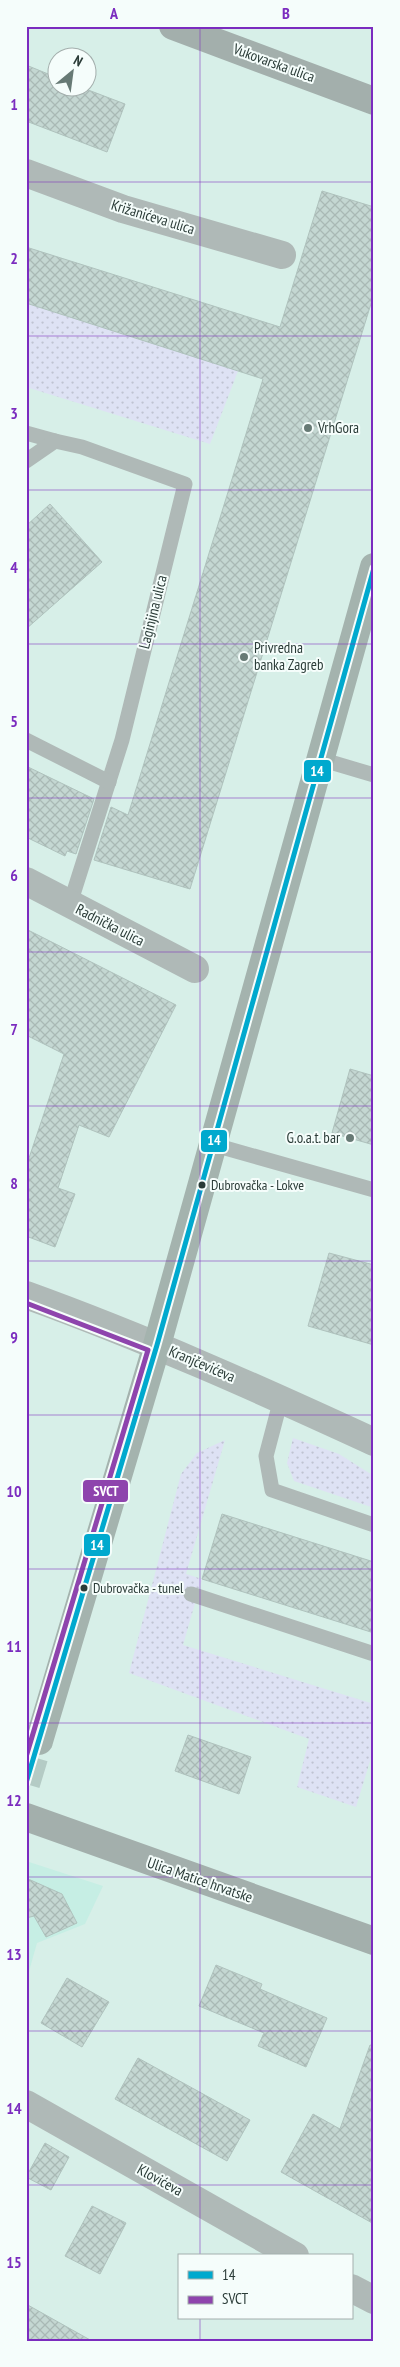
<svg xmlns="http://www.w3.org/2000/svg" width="400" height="2367" font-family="'PT Sans Narrow',sans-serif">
<defs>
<pattern id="grass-dots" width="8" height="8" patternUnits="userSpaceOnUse" patternTransform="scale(1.25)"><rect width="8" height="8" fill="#dee2f4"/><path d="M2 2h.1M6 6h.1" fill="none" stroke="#bfc3d2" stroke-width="1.8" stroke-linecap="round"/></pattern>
<pattern id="building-cross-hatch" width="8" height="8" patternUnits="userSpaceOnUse" patternTransform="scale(1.25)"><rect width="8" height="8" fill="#c4d7d2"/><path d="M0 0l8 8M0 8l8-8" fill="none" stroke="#a9b9b5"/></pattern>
</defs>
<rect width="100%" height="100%" fill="#d7efe8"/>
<!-- built -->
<polygon fill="#c6eee4" points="26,1861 103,1886 85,1924 37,1943 26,1982"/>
<!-- grass -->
<g fill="url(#grass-dots)">
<polygon points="26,303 238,371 210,444 26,387"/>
<polygon points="293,1438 339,1454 374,1476 374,1508 294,1481 287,1463"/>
<polygon points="225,1440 186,1574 202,1579 183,1645 374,1704 374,1748 356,1807 297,1787 309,1739 129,1673 181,1474 197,1453"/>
</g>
<!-- building -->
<g fill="url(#building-cross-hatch)" stroke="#afc2bd">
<polygon points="26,65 58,78 58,88 83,88 125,104 107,152 26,121"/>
<polygon points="322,191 374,207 374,294 190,889 94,860 111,807 128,815 263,379 26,303 26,247 280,327"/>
<polygon points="50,504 102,562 26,629 26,526"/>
<polygon points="26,766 94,799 76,854 67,851 65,856 26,837"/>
<polygon points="26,929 176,1005 109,1137 79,1125 58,1188 75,1194 55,1247 26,1236 26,1167 64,1054 26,1035"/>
<polygon points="350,1069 374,1076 374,1145 332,1133"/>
<polygon points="329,1253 374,1265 374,1345 308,1326"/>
<polygon points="222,1514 374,1562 374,1633 202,1579"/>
<polygon points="188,1735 251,1757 239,1794 175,1771"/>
<polygon points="26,1878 62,1894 77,1923 46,1937 34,1916 26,1918"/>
<polygon points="216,1965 262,1984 260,1989 327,2018 306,2067 258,2046 264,2033 199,2006"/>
<polygon points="67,1978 109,2002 82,2047 41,2023"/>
<polygon points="370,2045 374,2046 374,2224 281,2172 313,2114 340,2129"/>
<polygon points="138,2058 250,2120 227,2161 115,2099"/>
<polygon points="45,2143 69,2157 51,2190 26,2177"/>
<polygon points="92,2206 126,2223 100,2274 65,2256"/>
<polygon points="26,2304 92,2341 26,2341"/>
</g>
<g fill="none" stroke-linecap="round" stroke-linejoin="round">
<!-- primary-tunnel -->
<polyline stroke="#b4cbc5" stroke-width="28" stroke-dasharray="28 14" stroke-linecap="butt" points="26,1784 39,1741"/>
<!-- lane -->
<g stroke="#afb9b7" stroke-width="15">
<polyline points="26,433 55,441"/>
<polyline points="26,461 55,441 82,447 185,484 122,740 70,904"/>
<polyline points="26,740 109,782"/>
<polyline points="320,759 374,775"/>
<polyline points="211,1144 374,1190"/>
<polyline points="281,1399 266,1456 272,1490 374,1525"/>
<polyline points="191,1594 374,1654"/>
</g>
<!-- street -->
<g stroke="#afb9b7" stroke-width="28">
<polyline points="26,173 123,209 282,255"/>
<polyline points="26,881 195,969"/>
<path d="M26,1295c119,43 233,94 348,147"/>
<polyline points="26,2104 295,2256"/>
<polyline points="351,2288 374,2300"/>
</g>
<!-- secondary -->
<g stroke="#a3afac" stroke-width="28">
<polyline points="173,26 374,101"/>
<polyline points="26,1817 374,1941"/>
</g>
<!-- primary -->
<polyline stroke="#a4b3ae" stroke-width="28" points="39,1741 157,1345 374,567"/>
<!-- bus-1 casing -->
<g stroke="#f5fdfb" stroke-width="9">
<polyline id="bus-1" points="26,1783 157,1345 374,568"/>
</g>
<!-- bus-2 casing -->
<g stroke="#f5fdfb" stroke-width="9">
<polyline id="bus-2" points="26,1303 148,1350 26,1757"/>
</g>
<!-- bus-1 -->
<use href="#bus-1" stroke="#00a9ce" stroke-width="5"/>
<!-- bus-2 -->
<use href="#bus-2" stroke="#8e44ad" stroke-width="5"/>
</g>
<!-- grid -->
<path fill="none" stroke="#7b2cbf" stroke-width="1" stroke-opacity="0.55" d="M200,26v2230M26,182h348M26,336h348M26,490h348M26,644h348M26,798h348M26,952h348M26,1106h348M26,1261h348M26,1415h348M26,1569h348M26,1723h348M26,1877h348M26,2031h348M26,2185h348M200,2318v23"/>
<!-- markers -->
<g fill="#677a75" stroke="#f5fdfb" stroke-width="2">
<circle cx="308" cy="428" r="5"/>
<circle cx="244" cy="657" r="5"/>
<circle cx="350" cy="1138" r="5"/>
</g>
<g fill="#2a3b37" stroke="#f5fdfb" stroke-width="2">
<circle cx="202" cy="1185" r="4.5"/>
<circle cx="84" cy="1588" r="4.5"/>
</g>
<g text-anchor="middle" stroke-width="4" stroke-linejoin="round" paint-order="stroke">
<!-- bus labels -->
<g font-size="14" fill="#2a3b37" stroke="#f5fdfb" text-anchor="start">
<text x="211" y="1190">Dubrovačka - Lokve</text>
<text x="93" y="1593">Dubrovačka - tunel</text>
</g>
<!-- street labels -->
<g font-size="15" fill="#2a3b37" stroke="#f5fdfb">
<text transform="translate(274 63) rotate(20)" y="5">Vukovarska ulica</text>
<text transform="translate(153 217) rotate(17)" y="5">Križanićeva ulica</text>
<text transform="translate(153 612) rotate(-76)" y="5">Laginjina ulica</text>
<text transform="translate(110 925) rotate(27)" y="5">Radnička ulica</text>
<text transform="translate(202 1364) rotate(23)" y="5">Kranjčevićeva</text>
<text transform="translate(200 1880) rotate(19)" y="5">Ulica Matice hrvatske</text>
<text transform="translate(160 2180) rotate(29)" y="5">Klovićeva</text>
</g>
<!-- poi labels -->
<g font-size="15" fill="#2a3b37" stroke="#f5fdfb" text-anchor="start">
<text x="318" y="433">VrhGora</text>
<text x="254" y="653">Privredna<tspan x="254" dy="17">banka Zagreb</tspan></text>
<text x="340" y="1143" text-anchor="end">G.o.a.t. bar</text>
</g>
</g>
<g stroke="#f5fdfb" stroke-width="2">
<rect x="303" y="759" width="29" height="24" rx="5" fill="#00a9ce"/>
<rect x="200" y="1129" width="28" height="24" rx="5" fill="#00a9ce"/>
<rect x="82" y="1479" width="47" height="24" rx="5" fill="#8e44ad"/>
<rect x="83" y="1533" width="28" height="24" rx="5" fill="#00a9ce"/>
</g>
<g font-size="14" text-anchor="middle" font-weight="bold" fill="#fff">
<text x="317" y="776">14</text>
<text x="214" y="1145">14</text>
<text x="106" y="1496">SVCT</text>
<text x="97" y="1550">14</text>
</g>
<!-- border -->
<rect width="400" height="2367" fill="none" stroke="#f5fdfb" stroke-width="55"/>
<!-- legend -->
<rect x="178" y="2254" width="175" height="65" fill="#f5fdfb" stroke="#a4afad"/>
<rect x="188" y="2271" width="25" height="8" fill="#00a9ce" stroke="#a4afad"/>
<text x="222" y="2280" font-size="15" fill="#2a3b37">14</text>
<rect x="188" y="2296" width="25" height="8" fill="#8e44ad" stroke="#a4afad"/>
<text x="222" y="2304" font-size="15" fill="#2a3b37">SVCT</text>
<!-- north arrow -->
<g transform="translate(72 72) rotate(29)"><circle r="24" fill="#f5fdfb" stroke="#a4afad"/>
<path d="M0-4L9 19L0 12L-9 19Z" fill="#677a75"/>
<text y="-8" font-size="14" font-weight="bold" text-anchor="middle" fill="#2a3b37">N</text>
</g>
<rect x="28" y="28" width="344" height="2312" fill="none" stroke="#7b2cbf" stroke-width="2"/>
<g font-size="16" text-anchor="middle" font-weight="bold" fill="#7b2cbf">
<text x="114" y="19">A</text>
<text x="286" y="19">B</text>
<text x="14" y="110">1</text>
<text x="14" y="264">2</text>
<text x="14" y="419">3</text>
<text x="14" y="573">4</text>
<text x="14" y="727">5</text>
<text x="14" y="881">6</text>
<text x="14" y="1035">7</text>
<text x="14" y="1189">8</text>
<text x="14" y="1343">9</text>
<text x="14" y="1497">10</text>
<text x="14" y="1652">11</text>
<text x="14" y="1806">12</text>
<text x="14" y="1960">13</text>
<text x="14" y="2114">14</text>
<text x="14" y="2268">15</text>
</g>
</svg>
